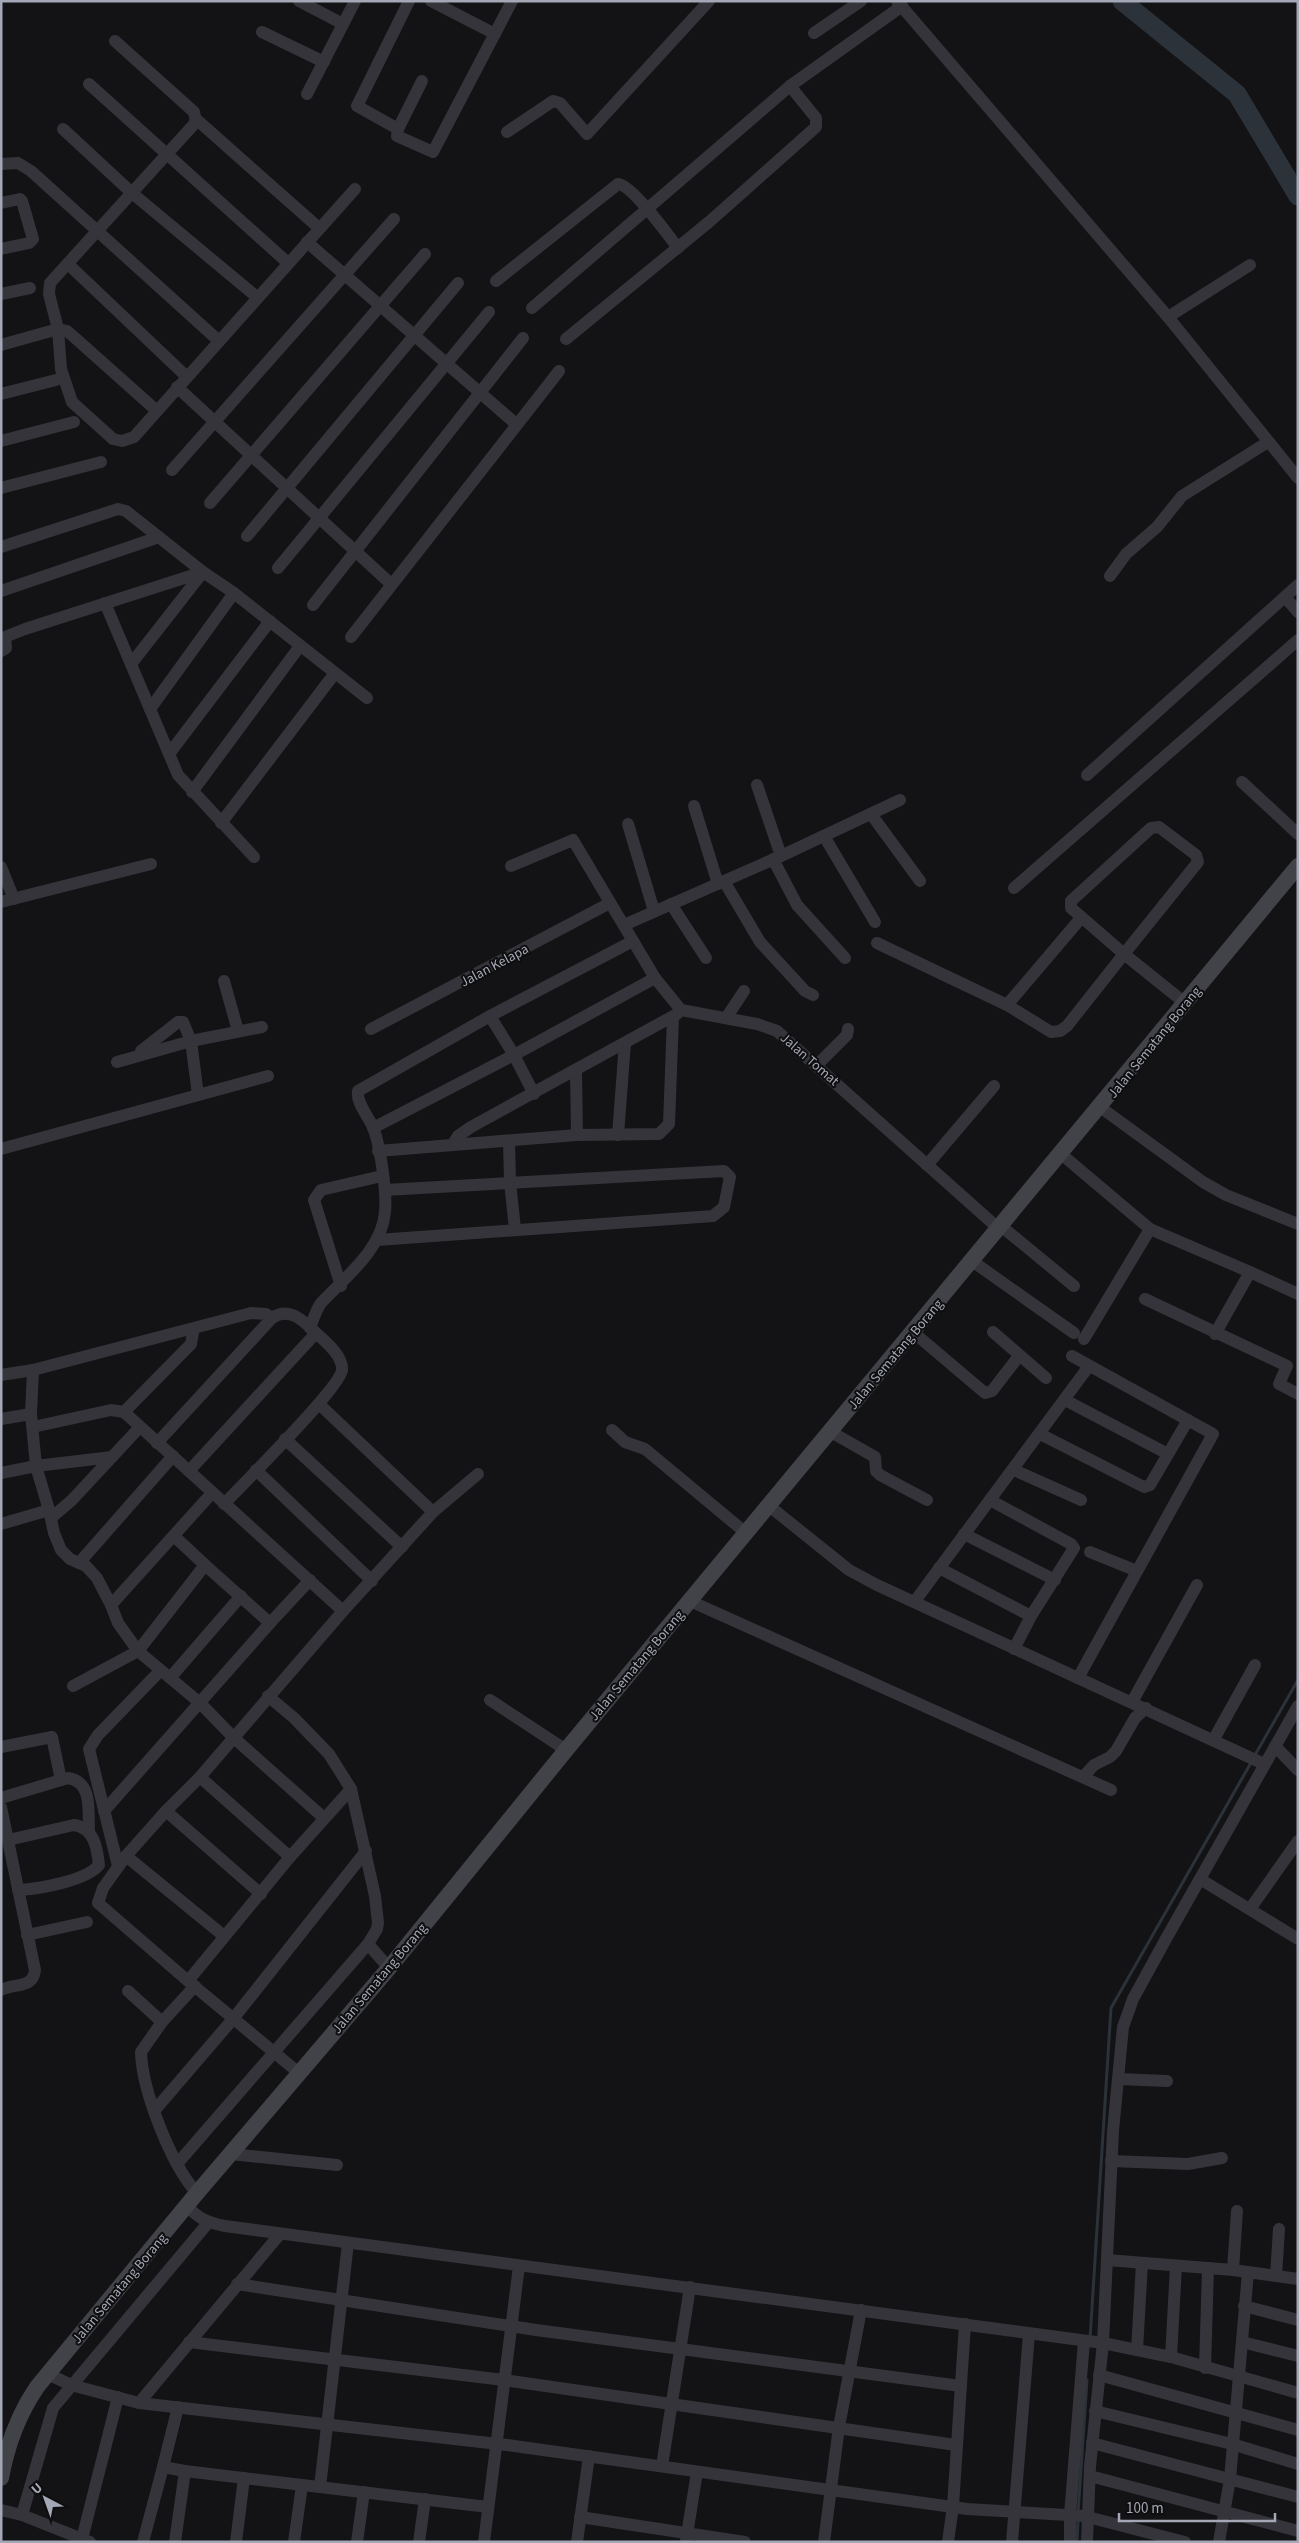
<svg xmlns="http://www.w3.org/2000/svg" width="1299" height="2543" font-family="'Source Sans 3',sans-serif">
<rect width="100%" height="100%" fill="#131315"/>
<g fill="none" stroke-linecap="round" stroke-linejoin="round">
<!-- stream -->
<g stroke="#2b323a" stroke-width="3">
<polyline points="1255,1755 1298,1680"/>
<polyline points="1090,2339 1111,2008 1252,1761"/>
<polyline points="1078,2514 1087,2380"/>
<polyline points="1077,2542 1078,2520"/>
</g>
<!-- river -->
<polyline stroke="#2b323a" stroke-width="19" points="1122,1 1237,94 1298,196"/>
<!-- street -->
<g stroke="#34343a" stroke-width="12">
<polyline points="299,1 343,24"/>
<polyline points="409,1 357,106 398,129 397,136 433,152 512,1"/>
<polyline points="431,1 495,34"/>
<polyline points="897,1 1168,317 1298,478"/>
<polyline points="262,32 324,62"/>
<polyline points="814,33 861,1"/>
<polyline points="115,41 194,112 196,122 50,283 49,294 58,329 67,331 74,337 157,411"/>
<polyline points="89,84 288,263"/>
<polyline points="307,94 355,1"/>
<polyline points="196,119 319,228"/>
<polyline points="63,129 132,193 258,298"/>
<polyline points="398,129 422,81"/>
<polyline points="507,132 553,101 560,103 587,134 709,1"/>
<polyline points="1,164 18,163 31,171 219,341"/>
<polyline points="1,203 20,199 22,201 33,239 29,243 1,249"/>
<polyline points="307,242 516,424"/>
<polyline points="68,264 187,377"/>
<path d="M496,281l122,-97c14,1 50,51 60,64"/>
<polyline points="1,294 30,288"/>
<polyline points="532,308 790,86 902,6"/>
<polyline points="1168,317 1250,265"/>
<polyline points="566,339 709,222 816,127 816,118 790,86"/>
<polyline points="1,345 58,329 61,369 72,402 113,439 122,441 134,437 355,189"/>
<polyline points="177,387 391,584"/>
<polyline points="1,394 56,380"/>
<polyline points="1,441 74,422"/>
<polyline points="172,470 394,219"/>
<polyline points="1,488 101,462"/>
<polyline points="210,503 425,254"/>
<polyline points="247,536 458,283"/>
<polyline points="1,547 118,509 126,511 203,572 131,664"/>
<polyline points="278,568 489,312"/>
<polyline points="1110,576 1126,554 1157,527 1182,496 1268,442"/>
<polyline points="1,591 159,537"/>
<polyline points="1285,597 1298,612"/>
<polyline points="105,603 178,775 254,857"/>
<polyline points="313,605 523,338"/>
<polyline points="351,637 559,371"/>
<polyline points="1,651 6,648 5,637 25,629 203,572 234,593 367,698"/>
<polyline points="150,709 234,593"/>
<polyline points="169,754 270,621"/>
<polyline points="1087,775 1298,585"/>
<polyline points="1242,782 1298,834"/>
<polyline points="757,785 781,856"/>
<polyline points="192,792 300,646"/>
<polyline points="694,806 718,884"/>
<polyline points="871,814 920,881"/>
<polyline points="221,823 335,673"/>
<polyline points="628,824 654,911"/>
<polygon points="1159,827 1196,855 1198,862 1124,954 1071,908 1071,901 1151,828"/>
<polyline points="824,836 875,922"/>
<polyline points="773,859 797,905 845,958"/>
<polyline points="511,866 573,840 655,978 681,1010 757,1024 777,1031 998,1228"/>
<polyline points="1,867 14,899"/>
<polyline points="724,881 760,942 805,991 813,995"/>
<polyline points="1014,888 1298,640"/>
<polyline points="1,902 151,864"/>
<polyline points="671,904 706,958"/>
<polyline points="624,925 781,856 900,800"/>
<polyline points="877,943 1007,1005 1051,1032 1060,1031 1067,1026 1124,954 1185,1003"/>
<polyline points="224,981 238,1031"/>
<polyline points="1007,1005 1081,918"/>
<polyline points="490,1016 514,1055 534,1094"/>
<polyline points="726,1018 744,991"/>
<polyline points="371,1029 610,903"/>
<polyline points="141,1051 178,1022 183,1022 191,1041 198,1095"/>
<polyline points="117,1062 191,1041 262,1027"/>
<polyline points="817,1065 847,1035 848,1029"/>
<polyline points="576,1071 577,1135"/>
<polyline points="1100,1107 1203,1182 1226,1195 1298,1224"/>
<polyline points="373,1128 514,1055 655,978"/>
<polyline points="618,1135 625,1043"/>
<polyline points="509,1141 510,1182 515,1229"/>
<polyline points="453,1144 458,1136 471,1127 677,1014"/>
<polyline points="1,1149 268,1076"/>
<polyline points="378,1151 577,1135 659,1134 669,1124 673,1017"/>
<polyline points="1060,1153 1150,1229 1250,1272 1215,1334"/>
<polyline points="927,1165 994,1086"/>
<polyline points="1001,1226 1074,1286"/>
<polyline points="377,1240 713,1216 724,1207 730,1177 724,1171 385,1190"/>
<polyline points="972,1261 1074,1333"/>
<polyline points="1250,1272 1298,1294"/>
<polyline points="341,1286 314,1200 321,1190 382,1176"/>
<polyline points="1145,1299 1287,1366 1279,1384 1298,1394"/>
<path d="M310,1328c3,-8 6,-18 11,-25 24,-26 61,-53 64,-91 2,-19 -5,-70 -13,-87 -5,-10 -16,-23 -14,-34l132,-75 143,-75"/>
<polyline points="913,1332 985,1393 992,1391 1019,1356"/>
<polyline points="993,1332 1046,1378"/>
<polyline points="1084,1339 1150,1229"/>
<polyline points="1072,1356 1213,1434 1078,1678"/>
<polyline points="33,1370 251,1313 266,1314 272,1318 157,1443"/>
<polyline points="1,1375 33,1370 31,1414 36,1466 112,1457"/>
<polyline points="1065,1400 1168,1454"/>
<polyline points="319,1404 433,1512 343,1611"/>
<polyline points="124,1412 191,1344 193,1333 191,1329"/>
<polyline points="1,1419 31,1414"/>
<polyline points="33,1427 111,1410 124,1412 343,1611 200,1777 166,1811 126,1856 103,1888 98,1903 188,1981"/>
<polyline points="612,1430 625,1442 645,1449 746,1533"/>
<polyline points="831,1432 875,1457 876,1471 880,1475 927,1500"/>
<polyline points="1040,1434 1144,1487 1150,1485 1188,1420"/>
<polyline points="285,1439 402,1547"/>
<polyline points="256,1470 372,1581"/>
<polyline points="1014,1470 1081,1500"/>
<path d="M189,1471l127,-138c-12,-12 -27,-27 -44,-15"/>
<polyline points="1,1473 36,1466 49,1510 54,1533 61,1550 70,1559 86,1566 97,1578 111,1605"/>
<polyline points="212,1493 111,1605 118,1623 138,1651 200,1703 234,1738 324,1818"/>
<polyline points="990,1500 1071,1544 1074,1548 1031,1616 1014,1649"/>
<path d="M224,1504c18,-19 116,-116 118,-134 1,-14 -16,-28 -26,-37"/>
<polyline points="768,1505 849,1570 877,1585 1264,1764"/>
<polyline points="433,1512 478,1474"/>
<polyline points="51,1518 72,1500 139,1428"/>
<polyline points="1,1524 49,1510"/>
<polyline points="964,1534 1055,1580"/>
<polyline points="175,1537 205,1565"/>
<polyline points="1090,1552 1137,1571"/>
<polyline points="79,1563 173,1456"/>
<polyline points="939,1568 1031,1616"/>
<polyline points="690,1601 1111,1790"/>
<polyline points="915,1601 1089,1366"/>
<polyline points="270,1623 310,1580"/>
<polyline points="170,1678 241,1596"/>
<polyline points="73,1686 138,1651 205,1565 270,1623 104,1811"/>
<polyline points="490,1700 566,1750"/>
<polyline points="1132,1702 1197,1585"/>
<polyline points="1214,1739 1255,1665"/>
<polyline points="1275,1746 1298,1770"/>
<polyline points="1,1747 52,1737 61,1780"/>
<polyline points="200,1777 290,1857"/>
<polyline points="1083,1777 1094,1765 1110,1757 1116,1751 1135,1718 1146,1708"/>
<path d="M1,1798l67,-20c25,4 20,33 21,53"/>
<path d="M1,1807l34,163c-2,19 -20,13 -34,20"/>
<polyline points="166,1811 261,1894"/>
<path d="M8,1840l66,-15c20,3 23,22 25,40 -13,16 -61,24 -81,25"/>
<polyline points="126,1856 224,1936"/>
<polyline points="118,1866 89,1749 98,1735 160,1671"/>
<polyline points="1200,1879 1298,1939"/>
<polyline points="1250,1909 1298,1841"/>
<polyline points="27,1935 87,1922"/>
<polyline points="368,1944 389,1968"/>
<path d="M195,1986l-33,36 -21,30c1,38 30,113 56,141"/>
<polyline points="128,1991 162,2022"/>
<polyline points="299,2073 188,1981 290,1857 351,1789"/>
<polyline points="1118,2079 1167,2081"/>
<polyline points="154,2111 233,2019 366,1851"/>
<polyline points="231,2154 337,2165"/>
<polyline points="1111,2161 1188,2164 1222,2158"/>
<polyline points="177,2164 368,1944 377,1929 378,1923 375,1896 351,1789 329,1754 294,1718 268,1696"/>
<path d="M188,2207c11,12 21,16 37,19l878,117 68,14 127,36"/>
<polyline points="1107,2260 1233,2270 1298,2279"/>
<polyline points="1233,2270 1237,2211"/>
<polyline points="1276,2276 1279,2229"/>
<polyline points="237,2284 536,2330 961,2386"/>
<polyline points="1244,2306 1298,2320"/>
<polyline points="189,2342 504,2380 956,2445"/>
<polyline points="1242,2342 1298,2356"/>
<polyline points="1137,2350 1142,2263"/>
<polyline points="1171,2357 1176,2266"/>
<polyline points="1205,2368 1208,2268"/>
<polyline points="48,2374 71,2385 139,2403 507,2445 967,2509 1084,2516 1185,2542"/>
<polyline points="1099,2375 1298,2430"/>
<polyline points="139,2403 280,2234"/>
<polyline points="178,2407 163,2467 185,2471 488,2507"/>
<polyline points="1095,2411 1232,2444 1298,2464"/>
<polyline points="1092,2443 1298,2497"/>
<polyline points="662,2466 690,2287"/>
<polyline points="1090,2476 1298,2531"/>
<polyline points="320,2487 348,2243"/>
<polyline points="1,2510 22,2515 90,2542"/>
<polyline points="22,2515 53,2408 208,2223"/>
<polyline points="580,2517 745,2542"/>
<polyline points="82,2539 118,2397"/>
<polyline points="686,2541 697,2472"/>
<polyline points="143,2542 163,2467"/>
<polyline points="175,2542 185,2471"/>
<polyline points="236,2542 244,2478"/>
<polyline points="294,2542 302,2485"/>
<polyline points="357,2542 364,2492"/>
<polyline points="419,2542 425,2499"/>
<polyline points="484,2542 519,2266"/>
<polyline points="577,2542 589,2456"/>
<polyline points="824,2542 839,2427 861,2310"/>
<polyline points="948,2542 953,2506 965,2324"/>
<polyline points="1012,2542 1029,2334"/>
<polyline points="1070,2542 1070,2515 1084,2341"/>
<polyline points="1087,2542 1090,2466 1103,2343 1113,2131 1123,2027 1133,1999 1167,1937 1298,1706"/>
<polyline points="1219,2542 1230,2479 1248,2272"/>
</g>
<!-- secondary -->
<path stroke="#424349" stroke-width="16" d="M1,2478c6,-33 17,-63 36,-91l160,-194 192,-225 177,-218 732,-884"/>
</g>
<g text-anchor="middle" stroke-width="4" stroke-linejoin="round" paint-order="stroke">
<!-- street labels -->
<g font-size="14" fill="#a4a7b5" stroke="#0e0e0f">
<text transform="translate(494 965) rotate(-28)" y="5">Jalan Kelapa</text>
<text transform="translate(1154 1042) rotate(-51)" y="5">Jalan Sematang Borang</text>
<text transform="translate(810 1059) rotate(41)" y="5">Jalan Tomat</text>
<text transform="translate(895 1354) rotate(-50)" y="5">Jalan Sematang Borang</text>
<text transform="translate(636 1665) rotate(-50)" y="5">Jalan Sematang Borang</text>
<text transform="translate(379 1978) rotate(-50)" y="5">Jalan Sematang Borang</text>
<text transform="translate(119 2288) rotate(-50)" y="5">Jalan Sematang Borang</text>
</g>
</g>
<!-- border -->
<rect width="1299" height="2543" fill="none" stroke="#a4a7b5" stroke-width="5"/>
<!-- north arrow -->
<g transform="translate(45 2498) rotate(319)" stroke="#0e0e0f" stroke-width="4" paint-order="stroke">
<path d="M0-4L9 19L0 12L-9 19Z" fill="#a4a7b5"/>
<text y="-8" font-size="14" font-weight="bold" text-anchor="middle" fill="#a4a7b5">U</text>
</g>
<!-- scale -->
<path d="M1119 2513v8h156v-8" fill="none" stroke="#a4a7b5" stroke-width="2.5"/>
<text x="1126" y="2513" font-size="15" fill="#a4a7b5" stroke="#0e0e0f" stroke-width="4" paint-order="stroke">100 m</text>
</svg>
